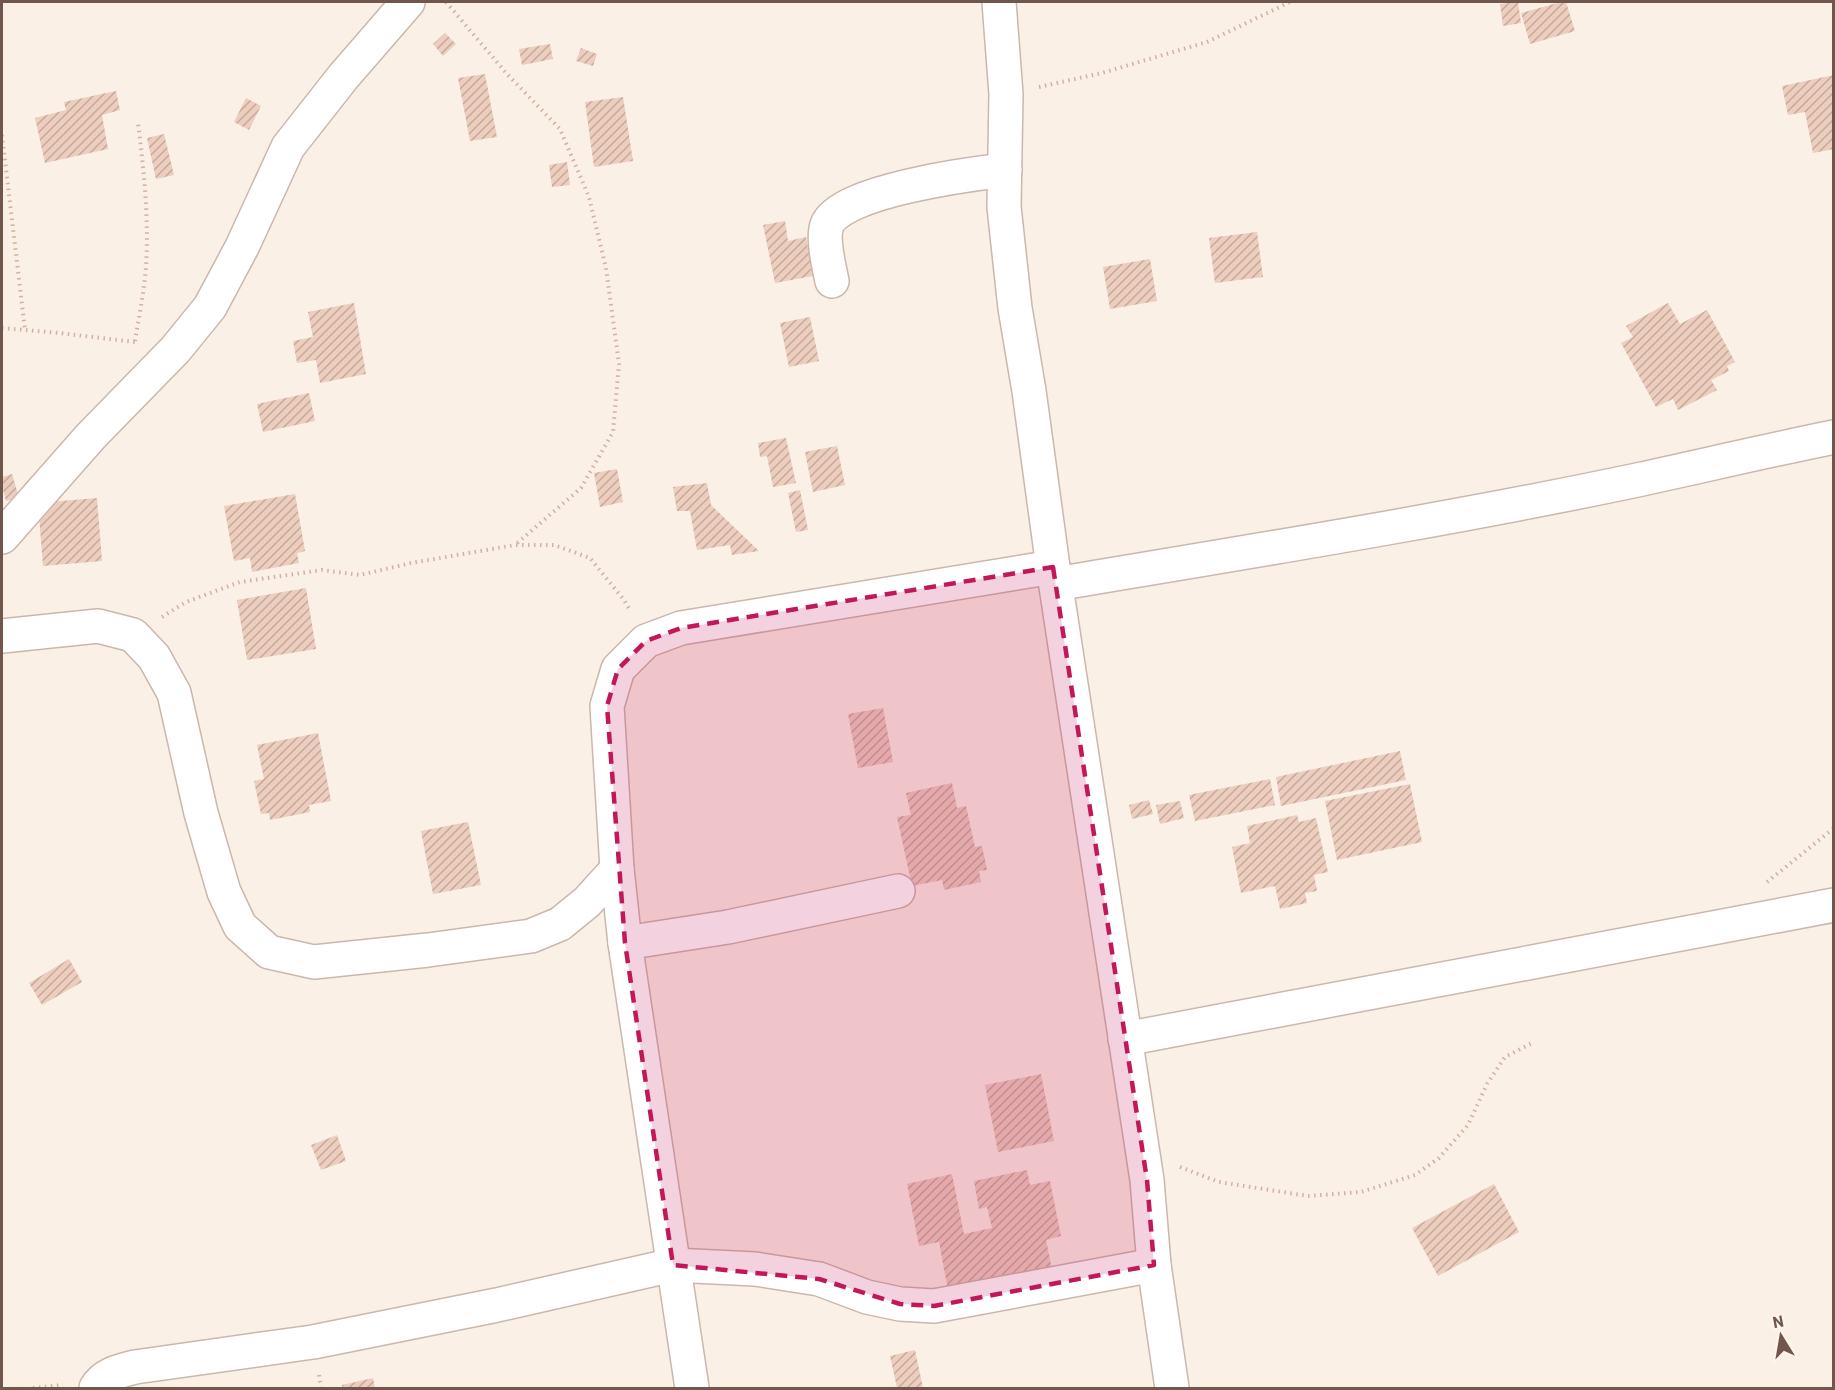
<svg xmlns="http://www.w3.org/2000/svg" width="1835" height="1390" font-family="Barlow,sans-serif">
<defs>
<pattern id="building-hatch" width="6" height="6" patternUnits="userSpaceOnUse" patternTransform="scale(1.5)"><rect width="6" height="6" fill="#edcdbe"/><path d="M-1 1l2-2M0 6l6-6M5 7l2-2" fill="none" stroke="#c4a99d"/></pattern>
</defs>
<rect width="100%" height="100%" fill="#faf0e5"/>
<!-- building -->
<g fill="url(#building-hatch)">
<polygon points="1518,2 1521,23 1503,26 1500,4"/>
<polygon points="1561,2 1566,2 1575,31 1530,44 1521,13"/>
<polygon points="445,33 456,44 443,56 433,44"/>
<polygon points="550,44 553,59 522,65 519,49"/>
<polygon points="581,48 597,54 593,66 576,61"/>
<polygon points="485,74 497,137 470,141 458,78"/>
<polygon points="1834,75 1834,149 1813,153 1805,112 1788,115 1782,86"/>
<polygon points="116,91 120,110 102,115 108,149 45,163 35,118 66,110 64,102"/>
<polygon points="623,97 633,161 594,167 585,102"/>
<polygon points="246,98 261,106 249,130 234,122"/>
<polygon points="164,134 174,175 156,179 147,138"/>
<polygon points="567,162 570,185 552,187 549,165"/>
<polygon points="785,221 788,241 806,237 813,276 775,283 763,225"/>
<polygon points="1257,232 1263,277 1215,283 1209,238"/>
<polygon points="1150,259 1157,301 1110,309 1103,267"/>
<polygon points="354,303 366,374 320,383 316,360 297,363 293,341 313,337 308,312"/>
<polygon points="1668,303 1680,324 1707,310 1735,362 1727,366 1729,371 1711,380 1717,390 1678,410 1673,399 1656,407 1621,343 1633,337 1626,326"/>
<polygon points="810,317 819,361 789,367 780,323"/>
<polygon points="309,393 315,421 263,432 257,404"/>
<polygon points="786,438 796,483 773,487 767,456 760,457 758,443"/>
<polygon points="837,446 845,485 813,492 805,452"/>
<polygon points="617,469 623,502 600,507 594,473"/>
<polygon points="12,474 19,498 6,501 2,486 2,477"/>
<polygon points="707,483 711,505 759,551 732,555 730,545 697,550 690,511 677,511 673,487"/>
<polygon points="800,490 808,530 796,532 788,493"/>
<polygon points="295,494 305,551 297,553 299,563 252,572 250,558 234,561 224,506"/>
<polygon points="97,498 102,561 43,566 38,503"/>
<polygon points="306,588 316,649 247,660 237,600"/>
<polygon points="883,708 893,762 858,768 848,714"/>
<polygon points="318,733 331,801 309,805 310,812 270,820 269,813 261,814 254,781 264,779 257,745"/>
<polygon points="1400,751 1406,780 1281,806 1276,777"/>
<polygon points="1270,779 1275,805 1195,821 1189,795"/>
<polygon points="952,783 957,808 966,806 975,847 982,846 987,870 979,871 981,882 944,890 942,880 912,886 897,817 911,815 906,793"/>
<polygon points="1410,784 1422,842 1337,860 1325,801"/>
<polygon points="1149,800 1153,814 1132,819 1129,805"/>
<polygon points="1180,801 1184,818 1160,824 1156,805"/>
<polygon points="1297,815 1299,822 1316,818 1328,872 1314,875 1317,891 1305,893 1307,903 1280,909 1275,886 1241,893 1232,847 1250,843 1247,826"/>
<polygon points="468,822 481,885 433,894 421,831"/>
<polygon points="69,959 82,982 42,1005 29,983"/>
<polygon points="1041,1074 1054,1141 998,1152 985,1085"/>
<polygon points="337,1135 346,1161 321,1170 311,1145"/>
<polygon points="1027,1170 1030,1185 1050,1181 1061,1236 1046,1240 1052,1269 948,1290 939,1242 919,1246 907,1184 952,1174 964,1234 992,1228 987,1207 979,1209 974,1181"/>
<polygon points="1494,1184 1519,1232 1438,1276 1412,1228"/>
<polygon points="915,1350 923,1388 897,1388 890,1356"/>
<polygon points="373,1378 375,1388 342,1388 342,1385"/>
</g>
<g fill="none" stroke-linecap="round" stroke-linejoin="round">
<!-- minor casing -->
<g stroke="#cbb7ac" stroke-width="36">
<g id="minor">
<polyline points="999,2 1006,94 1004,207 1015,308 1029,391 1053,567 1147,1180 1154,1265 1172,1388"/>
<path d="M832,281c-3,-14 -10,-43 -5,-56 13,-34 143,-51 178,-55"/>
<polyline points="2,537 91,436 175,350 210,307 242,247 288,147 343,77 408,2"/>
<path d="M1056,584c196,-33 392,-64 586,-105 64,-14 128,-29 192,-42"/>
<polyline points="2,636 98,626 133,635 154,657 174,693 201,813 224,892 240,926 269,952 314,962 428,950 531,936 560,924 587,902 617,869"/>
<polyline points="625,943 728,927 898,891"/>
<polyline points="1125,1039 1834,905"/>
<path d="M96,1388c8,-14 24,-17 39,-21l178,-25 184,-37 176,-40 82,4 64,10 48,18 33,7 34,2 220,-41"/>
<polyline points="692,1388 625,943 617,869 607,706 618,669 646,641 681,628 1053,567"/>
</g>
</g>
<!-- path -->
<g stroke="#d2b0a2" stroke-width="4" stroke-dasharray="1.5 4.5" stroke-linecap="butt">
<polyline points="446,2 507,74 560,129 589,197 606,268 619,364 613,432 581,488 515,545"/>
<polyline points="1039,87 1102,73 1207,42 1290,2"/>
<polyline points="2,135 25,330"/>
<polyline points="2,328 59,333 135,342"/>
<path d="M135,341c4,-24 9,-49 11,-74 3,-48 -2,-96 -8,-144"/>
<polyline points="162,617 186,602 240,582 322,570 360,575 411,563 515,545 554,545 590,558 624,600 630,610"/>
<polyline points="1767,882 1834,828"/>
<polyline points="1180,1167 1219,1182 1308,1196 1361,1192 1415,1175 1439,1158 1468,1125 1487,1084 1505,1057 1532,1043"/>
<polyline points="319,1375 321,1388"/>
<polyline points="33,1388 63,1385"/>
</g>
<!-- minor -->
<use href="#minor" stroke="#fff" stroke-width="33"/>
</g>
<!-- marked area -->
<path fill="#c2185b" fill-opacity="0.2" stroke="#c2185b" stroke-width="4.5" stroke-dasharray="12 8" stroke-linejoin="round" d="M1053,567l94,613 7,85 -220,41 -34,-2 -81,-25 -146,-14 -48,-322 -18,-237 11,-37 28,-28 35,-13z"/>
<!-- border -->
<rect width="1835" height="1390" fill="none" stroke="#71564c" stroke-width="6"/>
<!-- north arrow -->
<g transform="translate(1781 1336) rotate(349)" stroke="#fdf4ea" stroke-width="4.5" paint-order="stroke">
<path d="M0-4.5L10 22L0 15L-10 22Z" fill="#71564c"/>
<text y="-9" font-size="16" font-weight="bold" text-anchor="middle" fill="#71564c">N</text>
</g>
</svg>
